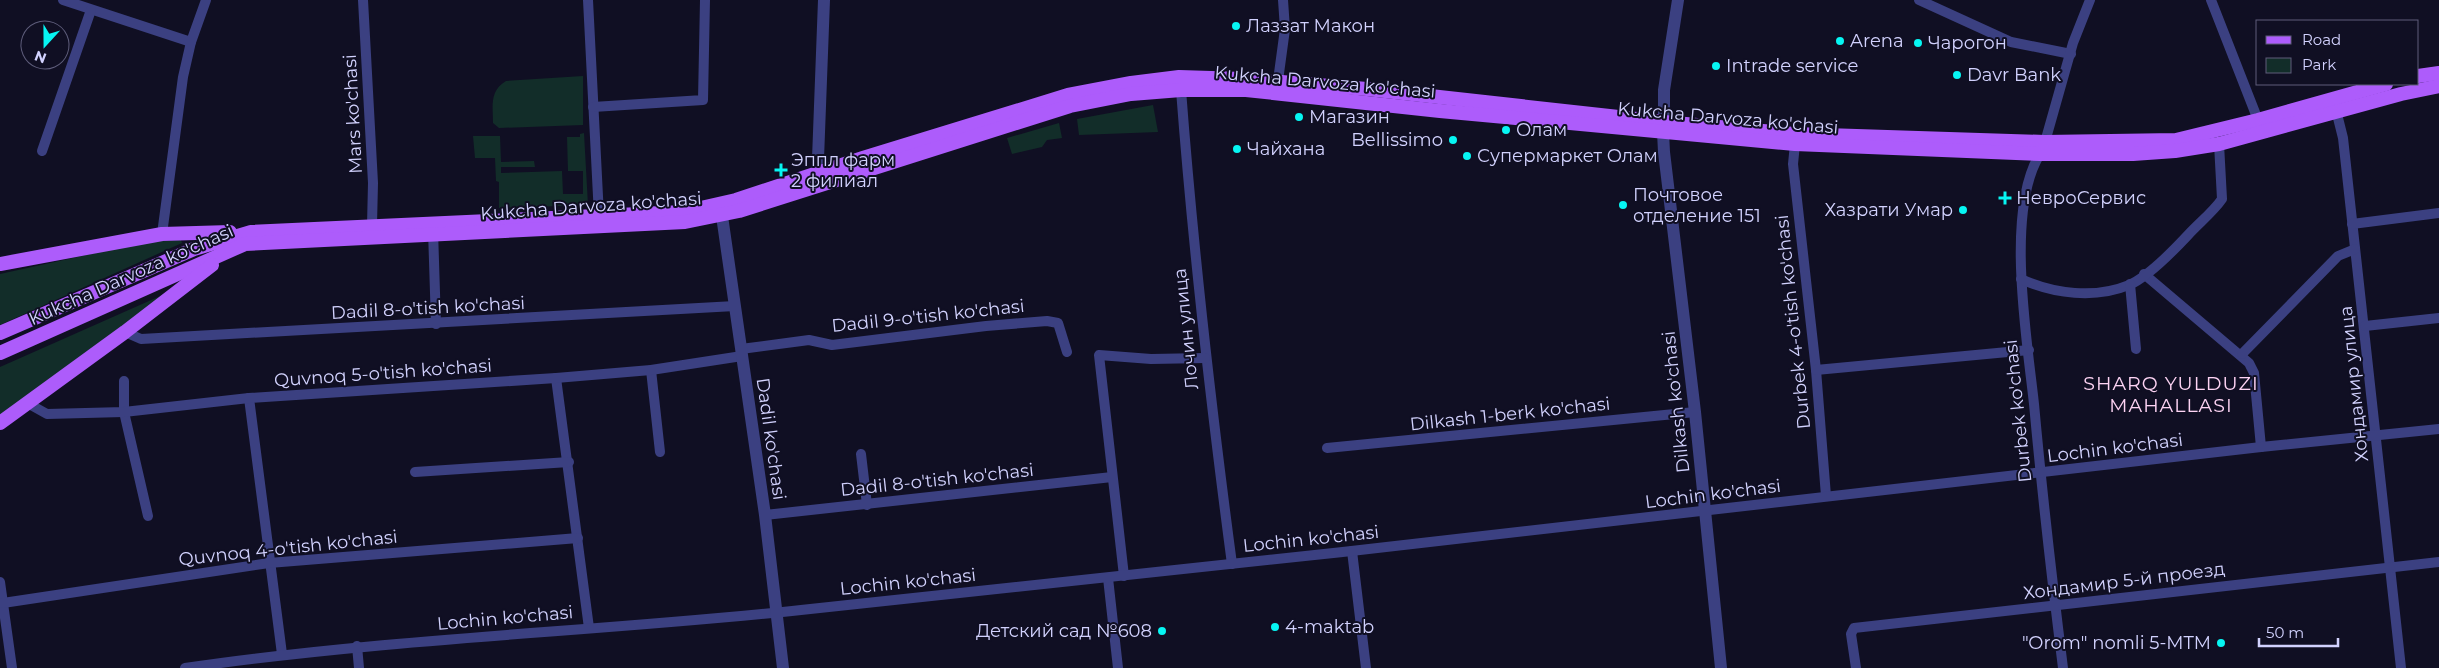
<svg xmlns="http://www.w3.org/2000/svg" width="2439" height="668" font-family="Montserrat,sans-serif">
<rect width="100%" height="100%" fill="#100f23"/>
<!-- green -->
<g fill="#122d29">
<path d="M583,76v49l-84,3 -6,-5c0,-16 -4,-32 13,-42z"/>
<polygon points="1153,105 1158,132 1079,135 1077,119"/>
<polygon points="1059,123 1062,138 1047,140 1042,147 1012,154 1007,138"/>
<polygon points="584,133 588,205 499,208 499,182 496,181 495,158 475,158 473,136 500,136 501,162 534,161 535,167 501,167 501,173 562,171 563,194 583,194 583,171 568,171 567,137 580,137 580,134"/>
<polygon points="173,240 181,240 182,243 0,325 0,274 141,243"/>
<polygon points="167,293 0,415 0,367"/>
</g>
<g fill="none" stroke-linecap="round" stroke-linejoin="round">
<!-- minor -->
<g stroke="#3b4081" stroke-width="10">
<polyline points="63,0 191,42"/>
<polyline points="363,0 373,183 372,225"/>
<polyline points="588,0 599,216"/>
<polyline points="1919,0 2011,42 2071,54"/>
<polyline points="2211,0 2258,120"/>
<polyline points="1277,88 1285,29 1283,0"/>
<path d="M1181,90c12,158 30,316 51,474"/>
<polyline points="2335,106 2343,138 2401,668"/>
<polyline points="593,107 703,100 705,0"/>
<polyline points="2045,142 2073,43 2090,0"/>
<polyline points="1795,144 1793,164 1816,370 1826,496"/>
<polyline points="42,151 91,10"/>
<path d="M2040,154c-35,56 -13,185 -6,250 8,88 18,176 29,264"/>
<polyline points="2352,224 2439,213"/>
<polyline points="433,230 436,324"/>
<polyline points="162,234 183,77 191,42 206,0"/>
<polyline points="2144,274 2249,363 2254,373 2261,447"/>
<path d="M2021,279c33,15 74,20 108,6 19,-8 45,-35 59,-50 11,-12 25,-23 34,-36l-3,-55"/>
<polyline points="2130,284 2136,349"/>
<polyline points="2365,326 2439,318"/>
<polyline points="125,332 141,339 735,306"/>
<polyline points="741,349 809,340 832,345 986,326 1047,321 1058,323 1067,352"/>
<polyline points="2242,354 2338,256 2355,249"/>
<polyline points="651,370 660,452"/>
<polyline points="1816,370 2029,350"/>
<polyline points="556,378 589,628"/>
<polyline points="124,381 124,412 148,516"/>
<polyline points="249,398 282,654"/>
<polyline points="29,404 47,414 124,412 249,398 556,378 651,370 742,356"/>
<polyline points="1327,448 1695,412"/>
<polyline points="861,454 867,505"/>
<polyline points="415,472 569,462"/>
<polyline points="765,515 1112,477"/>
<polyline points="1352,551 1366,668"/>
<polyline points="1124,576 1099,355 1151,359 1205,358"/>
<polyline points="1108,578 1118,668"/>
<polyline points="0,582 12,668"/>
<polyline points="3,603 269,563 578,538"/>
<polyline points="357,646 359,668"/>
<path d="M185,668c204,-30 411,-36 616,-58 487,-51 974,-105 1460,-163l178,-18"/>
<polyline points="1856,668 1851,634 1854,628 2439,562"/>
</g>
<!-- tertiary -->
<g stroke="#3b4081" stroke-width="12">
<polyline points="1664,122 1664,90 1678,0"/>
<polyline points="1663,132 1664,152 1695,412 1721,668"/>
<polyline points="822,172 818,159 824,0"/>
<polyline points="722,216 765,515 783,668"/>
</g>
<!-- primary -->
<g stroke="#ad5cfb" stroke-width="14">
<polyline points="2418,76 2439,73"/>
<polyline points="0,264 162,234 230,232"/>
<polyline points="0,333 194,249 251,232 683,212 736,200 863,158 1068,95 1131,83 1179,77 1244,79 1367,89 1664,122 1795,134 2045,142 2176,140 2258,120 2386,84"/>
<polyline points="0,353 245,244 685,222 739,211 1070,106 1131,94 1181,90 1246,90 1440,111 1795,144 2040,154 2133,154 2175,151 2219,144 2401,94 2439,86"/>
<polyline points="0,423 125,332 212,265"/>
</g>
</g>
<!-- markers -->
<g fill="#06f6f3" stroke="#100f23" stroke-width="2">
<circle cx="1236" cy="26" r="5"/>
<circle cx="1840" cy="41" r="5"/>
<circle cx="1918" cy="43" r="5"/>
<circle cx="1716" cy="66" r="5"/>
<circle cx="1957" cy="75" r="5"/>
<circle cx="1299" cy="117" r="5"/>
<circle cx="1506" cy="130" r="5"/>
<circle cx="1453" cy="140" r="5"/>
<circle cx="1237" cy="149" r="5"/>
<circle cx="1467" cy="156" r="5"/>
<path d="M778.5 162.5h5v5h5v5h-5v5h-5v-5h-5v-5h5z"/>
<path d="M2002.5 190.5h5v5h5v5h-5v5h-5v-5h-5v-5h5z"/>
<circle cx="1623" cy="205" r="5"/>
<circle cx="1963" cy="210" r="5"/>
<circle cx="1275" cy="627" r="5"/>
<circle cx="1162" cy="631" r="5"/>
<circle cx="2221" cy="643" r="5"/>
</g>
<g text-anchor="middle" stroke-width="4" stroke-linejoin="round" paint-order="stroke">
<!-- poi labels -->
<g font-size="18" fill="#d2d2fe" stroke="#100f23" text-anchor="start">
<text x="1246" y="32">Лаззат Макон</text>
<text x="1850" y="47">Arena</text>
<text x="1928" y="49">Чарогон</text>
<text x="1726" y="72">Intrade service</text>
<text x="1967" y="81">Davr Bank</text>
<text x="1309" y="123">Магазин</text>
<text x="1516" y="136">Олам</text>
<text x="1443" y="146" text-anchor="end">Bellissimo</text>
<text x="1247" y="155">Чайхана</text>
<text x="1477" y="162">Супермаркет Олам</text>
<text x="791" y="166">Эппл фарм<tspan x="791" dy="21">2 филиал</tspan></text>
<text x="1633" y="201">Почтовое<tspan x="1633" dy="21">отделение 151</tspan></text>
<text x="2016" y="204">НевроСервис</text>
<text x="1953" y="216" text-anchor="end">Хазрати Умар</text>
<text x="1285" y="633">4-maktab</text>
<text x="1152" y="637" text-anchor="end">Детский сад №608</text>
<text x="2211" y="649" text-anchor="end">"Orom" nomli 5-MTM</text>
</g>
<!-- street labels -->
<g font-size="18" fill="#d2d2fe" stroke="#100f23">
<text transform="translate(1325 82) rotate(5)" y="6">Kukcha Darvoza ko'chasi</text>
<text transform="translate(353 114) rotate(-93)" y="6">Mars ko'chasi</text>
<text transform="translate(1728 118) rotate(5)" y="6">Kukcha Darvoza ko'chasi</text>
<text transform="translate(591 206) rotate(-4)" y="6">Kukcha Darvoza ko'chasi</text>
<text transform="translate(131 275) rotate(-24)" y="6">Kukcha Darvoza ko'chasi</text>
<text transform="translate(428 308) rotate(-3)" y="6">Dadil 8-o'tish ko'chasi</text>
<text transform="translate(928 316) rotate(-6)" y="6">Dadil 9-o'tish ko'chasi</text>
<text transform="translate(1793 322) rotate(-96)" y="6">Durbek 4-o'tish ko'chasi</text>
<text transform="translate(1186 329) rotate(-96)" y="6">Лочин улица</text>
<text transform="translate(383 373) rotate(-4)" y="6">Quvnoq 5-o'tish ko'chasi</text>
<text transform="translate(2354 384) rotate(-96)" y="6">Хондамир улица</text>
<text transform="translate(1676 402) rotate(-96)" y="6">Dilkash ko'chasi</text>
<text transform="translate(2018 411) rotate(-96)" y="6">Durbek ko'chasi</text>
<text transform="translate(1510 414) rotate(-6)" y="6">Dilkash 1-berk ko'chasi</text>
<text transform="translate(771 439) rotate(82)" y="6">Dadil ko'chasi</text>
<text transform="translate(2115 448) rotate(-7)" y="6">Lochin ko'chasi</text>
<text transform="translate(937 480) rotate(-6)" y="6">Dadil 8-o'tish ko'chasi</text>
<text transform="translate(1713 494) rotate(-7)" y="6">Lochin ko'chasi</text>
<text transform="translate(1311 539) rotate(-6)" y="6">Lochin ko'chasi</text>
<text transform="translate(288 548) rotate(-6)" y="6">Quvnoq 4-o'tish ko'chasi</text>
<text transform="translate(2124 581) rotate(-7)" y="6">Хондамир 5-й проезд</text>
<text transform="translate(908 582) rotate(-6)" y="6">Lochin ko'chasi</text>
<text transform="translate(505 618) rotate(-5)" y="6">Lochin ko'chasi</text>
</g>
<!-- neighbourhood labels -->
<g font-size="19" letter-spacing="1" fill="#fed4f4" stroke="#100f23">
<text x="2171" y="390">SHARQ YULDUZI<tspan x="2171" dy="22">MAHALLASI</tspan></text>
</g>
</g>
<!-- legend -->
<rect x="2256" y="20" width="162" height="65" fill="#100f23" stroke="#5e5d7b"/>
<rect x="2266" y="36" width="25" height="8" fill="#ad5cfb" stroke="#5e5d7b"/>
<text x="2302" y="45" font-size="15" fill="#d2d2fe">Road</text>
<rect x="2266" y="58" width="25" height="15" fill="#122d29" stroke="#5e5d7b"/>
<text x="2302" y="70" font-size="15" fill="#d2d2fe">Park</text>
<!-- north arrow -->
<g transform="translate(45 45) rotate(201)"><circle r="24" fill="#100f23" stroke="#5e5d7b"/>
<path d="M0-4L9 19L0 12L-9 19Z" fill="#06f6f3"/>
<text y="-8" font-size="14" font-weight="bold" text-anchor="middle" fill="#d2d2fe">N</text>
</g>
<!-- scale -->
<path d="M2259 638v8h79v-8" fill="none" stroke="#d2d2fe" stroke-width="2.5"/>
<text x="2266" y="638" font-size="15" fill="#d2d2fe" stroke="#100f23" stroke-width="4" paint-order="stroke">50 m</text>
</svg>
